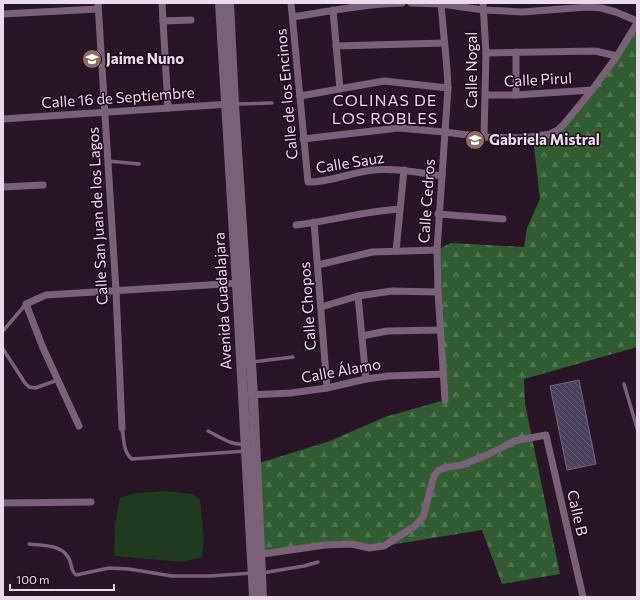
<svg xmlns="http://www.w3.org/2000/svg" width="640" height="600" font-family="Commissioner,sans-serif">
<defs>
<pattern id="forest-firs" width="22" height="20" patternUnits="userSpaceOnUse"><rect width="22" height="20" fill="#325d33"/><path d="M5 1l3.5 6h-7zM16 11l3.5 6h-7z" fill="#507451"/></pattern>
<pattern id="building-back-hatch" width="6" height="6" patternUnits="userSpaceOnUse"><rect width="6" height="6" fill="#4a425b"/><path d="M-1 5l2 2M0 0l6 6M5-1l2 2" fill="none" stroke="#645d73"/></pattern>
</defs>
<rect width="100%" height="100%" fill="#281526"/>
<!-- forest -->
<polygon fill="url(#forest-firs)" points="637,23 637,347 524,379 525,404 560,574 502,584 482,530 384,546 352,544 260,555 256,464 330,441 385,417 445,400 437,250 451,243 524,247 527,228 540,199 533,137 550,134 592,90"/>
<!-- pitch -->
<polygon fill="#1f3a20" points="167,491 192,494 200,500 204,540 202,557 183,562 114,556 115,524 120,498 136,493"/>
<!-- building -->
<polygon fill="url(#building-back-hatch)" stroke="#6f6680" points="579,380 596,464 567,470 550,386"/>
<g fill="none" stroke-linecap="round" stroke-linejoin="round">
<!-- lane -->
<g stroke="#796277" stroke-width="3.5">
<polyline points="236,104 272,103"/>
<polyline points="108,161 139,164"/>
<polyline points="3,331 26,304"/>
<polyline points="3,349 25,383 29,387 35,388 58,380"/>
<polyline points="252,362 293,357"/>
<polyline points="624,384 637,428"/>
<path d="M122,428c2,11 1,24 10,31l114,-8"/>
<path d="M208,431c12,6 24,15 37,13"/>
<path d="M29,544c15,2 35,0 41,17 2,6 1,10 6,14l33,-7 20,1 43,7h38l42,-3"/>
<polyline points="262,573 304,566 318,562"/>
</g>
<!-- street -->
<g stroke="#796277" stroke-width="7">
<polyline points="98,3 116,291 122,428"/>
<polyline points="162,3 168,108"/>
<path d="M291,3l17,179c16,1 41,-8 58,-11 26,-4 51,1 76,5"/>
<polyline points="411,3 441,4 484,10 522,12 588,7 601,8 616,12 637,21"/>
<path d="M441,3c2,28 6,57 7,85l-11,162 1,42 7,108"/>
<polyline points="483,3 486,53 484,137"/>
<polyline points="333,10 340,89"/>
<polyline points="3,14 98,9"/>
<path d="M293,17c36,-6 73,-13 109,-14"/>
<polyline points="163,21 191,20"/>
<polyline points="336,46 444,43"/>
<polyline points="516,52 516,95"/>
<polyline points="486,53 595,51 617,56"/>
<polyline points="486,95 516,95 592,90"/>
<polyline points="300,96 384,81 448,88"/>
<polyline points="3,119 230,104"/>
<polyline points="303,139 399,128 444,132 484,137 523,138 550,134 558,130 565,123 592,90 617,56 637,23"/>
<polyline points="3,187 43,185"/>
<polyline points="438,214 503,219"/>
<polyline points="314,222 327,388"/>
<path d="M296,225c35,-4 69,-14 104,-16"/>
<polyline points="396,251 404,170"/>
<polyline points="318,265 372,252 437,250"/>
<polyline points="358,296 366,379"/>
<polyline points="321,307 358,296 392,291 438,292"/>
<polyline points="362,336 387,331 440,330"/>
<polyline points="250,395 291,393 327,388 366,379 388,376 444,374"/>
<polyline points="79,426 43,348 26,304 46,295 240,283"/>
<polyline points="3,503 91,502"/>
<polyline points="256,555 325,545 352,544 369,548 384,546 415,526 423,517 434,476 439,470 448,467 462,465 489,454 514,441 546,435 583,597"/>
</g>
<!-- secondary -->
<g stroke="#796277" stroke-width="10">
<polyline points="220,3 237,284 254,597"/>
<polyline points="229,3 234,104 253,395 262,597"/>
</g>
</g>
<!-- icons -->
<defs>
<g id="school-disc" transform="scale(1)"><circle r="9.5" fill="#8d6e63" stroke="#1e0c1d"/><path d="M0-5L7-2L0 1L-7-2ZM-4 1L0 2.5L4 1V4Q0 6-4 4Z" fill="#fff"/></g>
</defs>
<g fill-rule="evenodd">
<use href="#school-disc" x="92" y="59"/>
<use href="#school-disc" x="475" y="140"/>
</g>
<g text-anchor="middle" stroke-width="3" stroke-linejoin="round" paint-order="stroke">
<!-- poi labels -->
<g font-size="15" font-weight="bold" fill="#e9dce8" stroke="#1e0c1d" text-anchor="start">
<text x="106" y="64">Jaime Nuno</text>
<text x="489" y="145">Gabriela Mistral</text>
</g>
<!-- street labels -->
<g font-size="15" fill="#e9dce8" stroke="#1e0c1d">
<text transform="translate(472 70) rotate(-90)" y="5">Calle Nogal</text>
<text transform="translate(538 80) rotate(-3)" y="5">Calle Pirul</text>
<text transform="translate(287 94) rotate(-95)" y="5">Calle de los Encinos</text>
<text transform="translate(118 98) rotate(-4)" y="5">Calle 16 de Septiembre</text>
<text transform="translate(350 163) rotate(-9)" y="5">Calle Sauz</text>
<text transform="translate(427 201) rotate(-86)" y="5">Calle Cedros</text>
<text transform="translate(98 216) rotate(-93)" y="5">Calle San Juan de los Lagos</text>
<text transform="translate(223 301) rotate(-93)" y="5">Avenida Guadalajara</text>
<text transform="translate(308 306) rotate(-94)" y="5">Calle Chopos</text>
<text transform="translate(341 371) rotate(-10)" y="5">Calle Álamo</text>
<text transform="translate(577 513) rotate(77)" y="5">Calle B</text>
</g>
<!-- neighbourhood labels -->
<g font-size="16" letter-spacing="1" fill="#eed3eb" stroke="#1e0c1d">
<text x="385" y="106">COLINAS DE<tspan x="385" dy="18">LOS ROBLES</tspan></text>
</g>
</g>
<!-- border -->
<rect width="640" height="600" fill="none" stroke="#e9dce8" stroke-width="8"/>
<!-- scale -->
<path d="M10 584v6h104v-6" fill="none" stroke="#e9dce8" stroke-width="2"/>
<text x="16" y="584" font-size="12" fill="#e9dce8" stroke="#1e0c1d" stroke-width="3" paint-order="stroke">100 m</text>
</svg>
